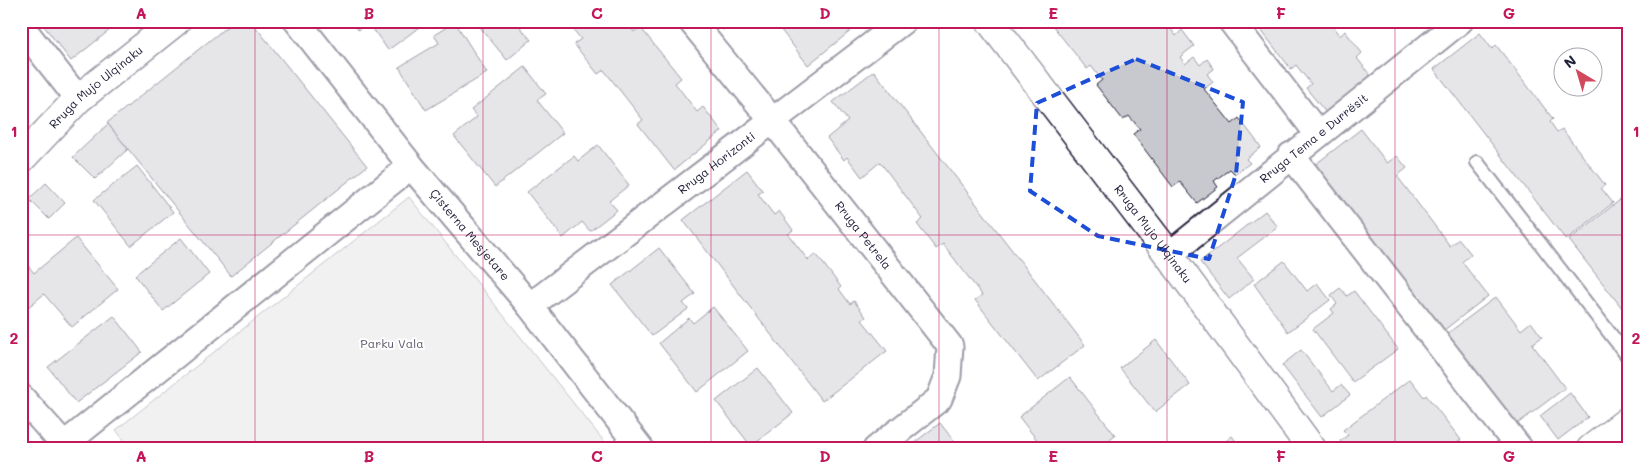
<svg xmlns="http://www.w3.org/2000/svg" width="1650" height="470" font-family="Mali,sans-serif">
<rect width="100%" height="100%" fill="#fff"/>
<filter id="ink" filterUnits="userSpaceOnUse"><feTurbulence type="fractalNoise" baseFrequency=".02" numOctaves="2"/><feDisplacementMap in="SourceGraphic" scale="10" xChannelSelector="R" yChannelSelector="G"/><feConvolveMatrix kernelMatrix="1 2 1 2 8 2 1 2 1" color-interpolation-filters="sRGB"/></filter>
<g filter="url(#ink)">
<!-- green -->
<polygon fill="#dfdfe2" stroke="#80808e" points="409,197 610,449 131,449 116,430"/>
<!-- building -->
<g fill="#c8c8cf" stroke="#22223b">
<polygon points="40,21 121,21 71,61"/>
<polygon points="234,21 251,21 367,166 231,276 107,123"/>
<polygon points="352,21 428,21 388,50 368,22 358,30"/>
<polygon points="475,21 515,21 531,40 507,60"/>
<polygon points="566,21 626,21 634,32 640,27 681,78 675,83 697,112 703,107 722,131 674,170 638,124 643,120 604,70 598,74 574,44 581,39"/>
<polygon points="717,21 734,21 723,30"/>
<polygon points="774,21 863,21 808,65"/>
<polygon points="1049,21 1165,21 1176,36 1182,30 1194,46 1180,57 1185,64 1194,57 1200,65 1207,59 1214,69 1207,74 1213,82 1204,89 1232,124 1239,118 1261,147 1246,159 1250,163 1235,174 1230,169 1214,181 1218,187 1197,203 1180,182 1173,187 1133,134 1140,129 1129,116 1123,120 1096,85 1102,80 1091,66 1087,69"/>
<polygon points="1254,21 1328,21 1340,36 1345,31 1362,53 1357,58 1376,83 1331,119 1306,88 1311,84 1296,65 1291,69"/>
<polygon points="455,22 487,73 426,110 399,67 439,43 434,35"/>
<polygon points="1480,33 1492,49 1496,45 1553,119 1550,122 1557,132 1562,129 1605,185 1601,188 1613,203 1566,240 1434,69"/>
<polygon points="525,67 546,94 537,100 563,133 495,187 454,136 477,117 471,110"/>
<polygon points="874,71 1085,345 1038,381 975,300 982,295 943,244 936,249 917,224 923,219 880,162 862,177 847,157 844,160 827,138 848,121 833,102"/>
<polygon points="108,124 128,149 95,179 73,157"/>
<polygon points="1361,129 1387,163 1397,156 1407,168 1397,176 1450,246 1459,239 1471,254 1462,262 1488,296 1439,334 1312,167"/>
<polygon points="598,145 629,185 609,201 617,210 590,231 582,222 563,238 527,192 574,156 578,161"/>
<polygon points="137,166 173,212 131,246 94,200"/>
<polygon points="747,170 763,191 758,194 774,215 779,211 793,230 788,234 808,260 816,254 841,287 839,289 850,304 854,301 866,317 862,320 887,351 822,401 683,220"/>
<polygon points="46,183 65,203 49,219 29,199"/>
<polygon points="1620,200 1629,211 1629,317 1569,240"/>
<polygon points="1265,211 1278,227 1237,258 1254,279 1229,299 1200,262"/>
<polygon points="76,238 118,289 72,327 44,294 21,313 21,257 34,273"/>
<polygon points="181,238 209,274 163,311 135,275"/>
<polygon points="659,248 695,294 683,303 688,309 652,336 612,285"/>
<polygon points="1284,261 1307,291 1317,283 1330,300 1288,332 1254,284"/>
<polygon points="1340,288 1347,296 1354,291 1398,349 1353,382 1313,329 1334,313 1331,309 1337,304 1331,295"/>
<polygon points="1496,297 1521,330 1531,322 1542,337 1532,344 1565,388 1513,427 1444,336"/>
<polygon points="713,307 748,351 697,392 659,343 689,318 693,323"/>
<polygon points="114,316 142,352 76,403 48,367"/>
<polygon points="1156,340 1190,385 1155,412 1120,368"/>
<polygon points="1301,350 1333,391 1341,385 1350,395 1322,417 1282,365"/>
<polygon points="758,368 793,413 751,446 716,401"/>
<polygon points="1070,377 1115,435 1106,442 1111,449 1044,449 1019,417"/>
<polygon points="1410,379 1424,397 1426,395 1461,440 1458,442 1463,449 1346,449 1340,441 1348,435 1343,430"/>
<polygon points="1570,393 1588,417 1558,440 1540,416"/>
<polygon points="940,423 960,449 906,449"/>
<polygon points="1232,436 1242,449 1216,449"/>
<polygon points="1126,442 1131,449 1117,449"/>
</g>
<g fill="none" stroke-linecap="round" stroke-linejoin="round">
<!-- lane casing -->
<g stroke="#22223b" stroke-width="16">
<polyline id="lane" points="1477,162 1629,358"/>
</g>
<!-- street casing -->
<g stroke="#22223b" stroke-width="29">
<g id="street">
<path id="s1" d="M297,21l114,145 119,140 111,143"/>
<path id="s2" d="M691,21l81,99 178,226 -2,30 -9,23 -63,50"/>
<polyline points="1231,21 1318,134"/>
<polyline points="21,26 78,99"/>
<polyline points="1291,155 1520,449"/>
<path id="s3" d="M1169,255l291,-234"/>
<path id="s4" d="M530,306l373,-285"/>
<polyline points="21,397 68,449"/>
<polyline points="65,444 411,166"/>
</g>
</g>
<!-- secondary casing -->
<g stroke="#22223b" stroke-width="31">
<g id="secondary">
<path id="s5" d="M990,21l179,234 143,194"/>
<path id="s6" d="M21,159l57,-60 98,-78"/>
<polyline points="1591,449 1629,420"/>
</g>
</g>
<!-- lane -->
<use href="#lane" stroke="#fff" stroke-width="12"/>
<!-- street -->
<use href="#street" stroke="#fff" stroke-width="25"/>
<!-- secondary -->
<use href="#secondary" stroke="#fff" stroke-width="28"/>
</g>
</g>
<!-- marked area -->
<path d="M0 0H1650V470H0ZM1136,59l107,43 -7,72 -27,85 -111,-23 -68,-45 7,-88z" fill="#fff" fill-opacity=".55" fill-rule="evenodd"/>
<path fill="none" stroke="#1d4ed8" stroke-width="4" stroke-dasharray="10 6" stroke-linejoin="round" d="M1136,59l107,43 -7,72 -27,85 -111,-23 -68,-45 7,-88z"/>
<!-- grid -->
<path fill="none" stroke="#c2185b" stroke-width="1" stroke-opacity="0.55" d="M255,21v428M483,21v428M711,21v428M939,21v428M1167,21v428M1395,21v428M21,235h1608"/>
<g text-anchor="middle" stroke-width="4" stroke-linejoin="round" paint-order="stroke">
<!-- street labels -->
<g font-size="12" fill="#22223b" stroke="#fff">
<text dy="4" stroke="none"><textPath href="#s6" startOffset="104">Rruga Mujo Ulqinaku</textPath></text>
<text dy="4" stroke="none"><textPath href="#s3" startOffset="186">Rruga Tema e Durrësit</textPath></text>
<text dy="4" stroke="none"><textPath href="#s4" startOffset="235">Rruga Horizonti</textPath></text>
<text dy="4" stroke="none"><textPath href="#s5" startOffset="268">Rruga Mujo Ulqinaku</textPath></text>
<text dy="4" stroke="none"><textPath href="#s1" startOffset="275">Çisterna Mesjetare</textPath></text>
<text dy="4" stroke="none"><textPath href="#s2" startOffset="275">Rruga Petrela</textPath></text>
</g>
<!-- park labels -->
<g font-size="12" fill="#5b5b6d" stroke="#fff">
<text x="392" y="348">Parku Vala</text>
</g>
</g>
<!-- margin -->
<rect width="1650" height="470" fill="none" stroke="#fff" stroke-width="55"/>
<!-- north arrow -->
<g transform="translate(1578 72) rotate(322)"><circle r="24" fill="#ffffff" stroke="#a7a7b1"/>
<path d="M0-4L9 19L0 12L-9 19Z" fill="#d1495b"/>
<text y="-8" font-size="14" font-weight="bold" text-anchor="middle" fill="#22223b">N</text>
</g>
<rect x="28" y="28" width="1594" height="414" fill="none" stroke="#c2185b" stroke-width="2"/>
<g font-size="16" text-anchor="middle" font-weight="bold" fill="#c2185b">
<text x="141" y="19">A</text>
<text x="369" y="19">B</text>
<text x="597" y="19">C</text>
<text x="825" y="19">D</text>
<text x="1053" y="19">E</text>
<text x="1281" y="19">F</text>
<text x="1509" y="19">G</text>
<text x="14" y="137">1</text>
<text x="1636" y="137">1</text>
<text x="14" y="344">2</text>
<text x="1636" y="344">2</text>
<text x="141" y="462">A</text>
<text x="369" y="462">B</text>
<text x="597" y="462">C</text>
<text x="825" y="462">D</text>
<text x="1053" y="462">E</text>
<text x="1281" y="462">F</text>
<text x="1509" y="462">G</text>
</g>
</svg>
